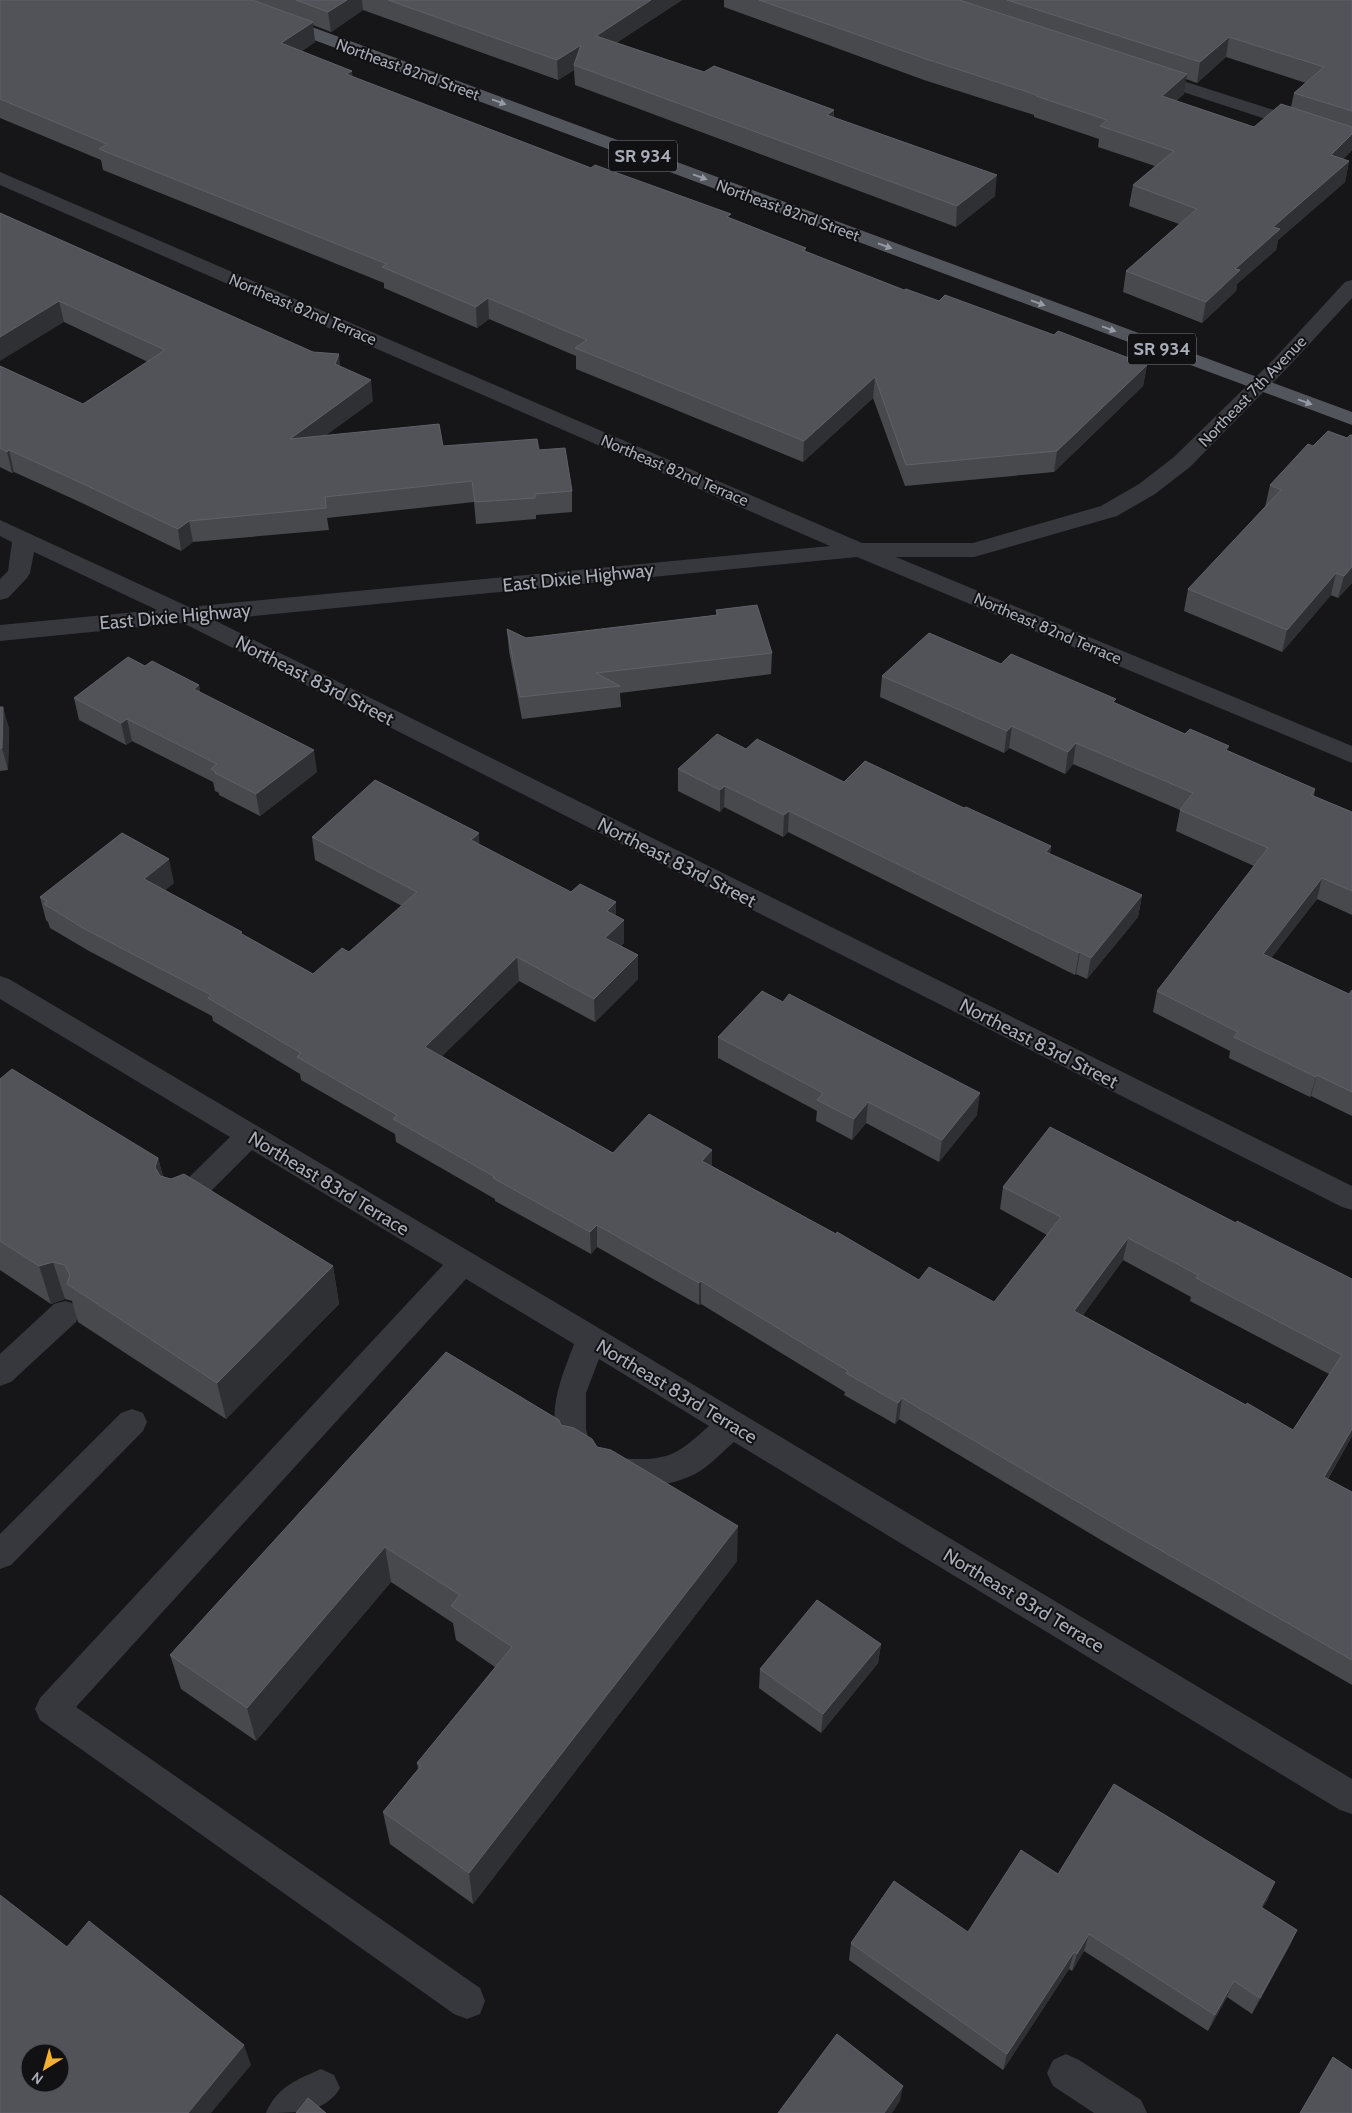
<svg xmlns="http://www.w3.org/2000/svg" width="1352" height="2113" font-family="Cabin,sans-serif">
<rect width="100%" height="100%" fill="#161618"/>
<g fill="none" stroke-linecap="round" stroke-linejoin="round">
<!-- minor -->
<g fill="#37383d" fill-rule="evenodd">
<polygon points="1149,70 1352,135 1352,147 1143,79 1140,75 1143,71"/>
<polygon points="0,172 862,543 973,543 1101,506 1139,484 1174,457 1275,358 1345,282 1352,280 1352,298 1289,366 1190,467 1155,494 1117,516 974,557 896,557 1352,746 1352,763 857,557 214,620 1352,1186 1352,1210 1342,1207 183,623 0,641 0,625 157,610 34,552 30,573 27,578 8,598 0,600 0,579 8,571 12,542 0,536 0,520 189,607 830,546 0,185"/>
<path d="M0,976l9,3 593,351 750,449v35l-12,-4 -606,-368c-12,10 -24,24 -39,32 -28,14 -65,17 -95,7l-5,-10 5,-10c13,-4 24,-2 38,-2 35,1 46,-11 71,-33l-110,-67 -13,34v36l5,21 -5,9 -11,4 -11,-4c-20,-42 -5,-75 10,-115l-108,-65 -390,428 404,281 5,13 -5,13 -13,5 -13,-5 -414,-294 -5,-11 5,-11 403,-433 -191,-115 -62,62 -10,3 -10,-3 -4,-8 4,-8 60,-59 -230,-138z"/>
<polygon points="65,1301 76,1304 80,1313 76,1322 11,1382 0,1386 0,1354 54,1304"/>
<polygon points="132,1409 143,1413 147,1422 143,1431 11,1565 0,1569 0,1534 121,1413"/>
<polygon points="1066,2054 1079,2060 1141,2100 1147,2113 1094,2113 1053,2086 1047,2073 1053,2060"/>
<path d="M321,2069l13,6 6,13c-14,25 -45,25 -74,25 11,-26 30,-33 55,-44z"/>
</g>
<!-- major -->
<polygon fill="#53555c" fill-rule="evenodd" points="214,0 239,0 1352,412 1352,425 217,4"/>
</g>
<!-- wall -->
<g fill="#47494d" fill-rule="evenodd">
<polygon points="0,0 682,0 616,43 704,72 834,110 834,117 995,196 956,227 575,85 574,70 558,80 363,10 331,32 313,25 315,42 302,51 353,77 591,168 731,218 806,248 805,252 904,290 1054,335 1147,365 1143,386 1054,472 905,486 873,398 803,462 576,369 576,356 489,319 477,328 384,288 384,283 103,170 101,160 0,118"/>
<path d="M724,0h628v150l-9,9 6,2 -4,21 -67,58 -2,10 -39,34 -1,7 -34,32 -79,-31 3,-21 53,-47 -50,-18 4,-21 22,-19 -57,-19 1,-8 -65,-22v-2l-110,-35 -200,-73zM1226,57l80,26 -12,10 -3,14 -37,20 -78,-26 8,-7 2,-15 11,4z"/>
<polygon points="0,213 340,366 373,401 326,435 443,446 539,450 572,491 572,512 536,515 536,519 476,524 474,502 327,518 329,530 193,542 181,551 82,503 14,472 12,473 0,467 0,366 83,404 148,362 64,322"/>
<polygon points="1308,444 1352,583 1338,598 1331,595 1282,652 1184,611 1188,589 1265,507 1270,485"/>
<polygon points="716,610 772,653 771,674 620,693 621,707 522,719 509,651 507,629 526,638 716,615"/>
<polygon points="1001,664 1115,703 1185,734 1228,751 1315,789 1314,796 1352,812 1352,915 1317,899 1271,958 1349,994 1352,990 1352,1116 1311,1096 1310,1097 1229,1058 1230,1051 1153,1012 1157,991 1254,866 1176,831 1180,810 1073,764 1065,774 1009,748 1004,753 880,697 882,676"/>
<polygon points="145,666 199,685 200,692 317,772 260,816 219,795 219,793 215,791 213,782 132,741 126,745 79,720 74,698"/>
<polygon points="0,707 9,728 8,770 0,771"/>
<polygon points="746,749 844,782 964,808 1051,846 1050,854 1142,895 1138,917 1087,979 1076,974 1075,975 788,832 783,837 724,807 720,812 678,791 678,769"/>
<path d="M479,833v12l137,71 8,27 -3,3 17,9v24l-43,43 -76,-41 -77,75 171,97 99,13 207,114 75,22 53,-67 -47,-26 3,-22 233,36 116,56v157l-24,43 24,13v193l-236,-136 -217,-130 -4,5 -51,-29 1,-3 -144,-88 -2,1 -102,-58 -6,7 -96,-53v-2l-99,-57 -1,-8 -94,-54 -1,-6 -87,-53 -1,-5 -123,-65 -39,-23 -2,-6 -2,-2 -6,-23 134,-14 -9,7 148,84 36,-22 53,-46 -87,-46 -3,-23zM1123,1260l68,37 -1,4 139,73 -36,56 -47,-25 -163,-90z"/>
<polygon points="718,1037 977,1115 939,1162 866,1123 852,1140 816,1121 817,1111 718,1058"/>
<polygon points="0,1079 158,1158 163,1176 333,1266 339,1304 226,1419 78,1322 72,1301 65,1299 51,1304 0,1270"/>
<polygon points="561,1425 597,1447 737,1561 473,1904 390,1844 383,1812 418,1769 417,1763 495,1667 456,1640 453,1623 391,1582 256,1741 181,1689 170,1655"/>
<polygon points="881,1644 878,1663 821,1733 759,1688 760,1669"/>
<polygon points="1268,1899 1262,1908 1297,1930 1289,1947 1252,2014 1227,1997 1208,2031 1084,1951 1072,1971 1069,1969 1003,2070 849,1960 851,1943 968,1932"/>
</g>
<!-- shaded-wall -->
<g fill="#2f3033">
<polygon points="347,0 362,0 363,10 331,32 328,12"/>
<polygon points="651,0 682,0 596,56 596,36"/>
<polygon points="313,22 315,42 284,63 281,43"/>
<polygon points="1229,37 1226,57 1197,83 1200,62"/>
<polygon points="581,45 574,65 574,70 558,80 557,60"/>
<polygon points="352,71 354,91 346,74"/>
<polygon points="1187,74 1184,94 1159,116 1162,96"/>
<polygon points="834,110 833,130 827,115"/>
<polygon points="1352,134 1352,150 1326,175 1331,155"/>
<polygon points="1349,161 1345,182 1278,240 1276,250 1237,284 1236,291 1202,323 1206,302 1273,227"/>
<polygon points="997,175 995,196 956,227 957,206"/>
<polygon points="488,298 489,319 477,328 476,307"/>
<polygon points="59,301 64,322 0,361 0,337"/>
<polygon points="339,354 341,375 335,364"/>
<polygon points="1147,365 1143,386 1054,472 1057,451"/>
<polygon points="875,377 873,398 803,462 804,441"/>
<polygon points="371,380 373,401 292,460 290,439"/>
<polygon points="9,450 14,472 12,473 7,452"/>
<polygon points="189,521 193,542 181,551 178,529"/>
<polygon points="1352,567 1352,583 1338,598 1344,576"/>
<polygon points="1336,573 1331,595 1282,652 1287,630"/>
<polygon points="199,685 203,707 194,689"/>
<polygon points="3,707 9,728 8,770 2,748"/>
<polygon points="127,719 132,741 126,745 121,723"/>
<polygon points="1012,726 1009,748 1004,753 1007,731"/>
<polygon points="1076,743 1073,764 1065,774 1068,752"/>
<polygon points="314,750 317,772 260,816 256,794"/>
<polygon points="725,786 724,807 720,812 720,790"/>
<polygon points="789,811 788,832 783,837 784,815"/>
<polygon points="479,833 480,857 471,840"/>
<polygon points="1051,846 1047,868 1046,852"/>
<polygon points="169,859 174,883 149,902 144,879"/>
<polygon points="1322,878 1317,899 1258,975 1263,954"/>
<polygon points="1142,895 1138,917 1087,979 1091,958"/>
<polygon points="616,902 616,926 607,911"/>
<polygon points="624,920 624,943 606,962 605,938"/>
<polygon points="1080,952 1076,974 1075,975 1079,953"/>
<polygon points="638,955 638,979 595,1022 594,999"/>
<polygon points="517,957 519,981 428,1070 425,1047"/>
<polygon points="1317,1075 1311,1096 1310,1097 1316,1077"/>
<polygon points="980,1093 977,1115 939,1162 942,1140"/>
<polygon points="868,1102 866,1123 852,1140 854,1119"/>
<polygon points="712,1150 712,1173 702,1161"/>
<polygon points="158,1158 168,1197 155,1167"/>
<polygon points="597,1225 597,1247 591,1254 590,1232"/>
<polygon points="1128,1238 1123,1260 1070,1333 1074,1311"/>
<polygon points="53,1262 65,1299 51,1304 39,1266"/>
<polygon points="333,1266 339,1304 226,1419 217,1383"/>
<polygon points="701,1281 701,1304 699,1305 699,1283"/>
<polygon points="902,1398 899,1419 895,1424 898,1403"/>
<polygon points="1352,1429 1352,1436 1316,1499 1324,1477"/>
<polygon points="738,1526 737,1561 473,1904 469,1873"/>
<polygon points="385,1547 391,1582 256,1741 247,1708"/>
<polygon points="881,1644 878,1663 821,1733 823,1714"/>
<polygon points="1275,1882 1268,1899 1253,1924 1261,1907"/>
<polygon points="1297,1930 1289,1947 1252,2014 1260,1998"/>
<polygon points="1089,1934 1084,1951 1072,1971 1077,1954"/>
<polygon points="1074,1952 1069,1969 1003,2070 1007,2054"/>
<polygon points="1234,1981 1227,1997 1208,2031 1215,2015"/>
<polygon points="244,2045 251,2065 211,2113 188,2113"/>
<polygon points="903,2086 900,2101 892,2113 884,2113"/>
</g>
<!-- building -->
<g fill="#525359" stroke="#5f6168" fill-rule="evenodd">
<polygon points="0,0 252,0 313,22 281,43 352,71 346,74 591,168 595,165 731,214 727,217 806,248 802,250 904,290 906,289 939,301 945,295 1054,335 1058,331 1147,365 1057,451 906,465 875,377 804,441 575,348 587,340 488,298 476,307 382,267 387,264 99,149 107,144 0,99"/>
<polygon points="296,0 347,0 328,12"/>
<polygon points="388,0 651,0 596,36 704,72 714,66 834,110 827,115 997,175 957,206 574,65 581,45 557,60"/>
<polygon points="759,0 959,0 1187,74 1162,96 1254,127 1281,104 1352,127 1352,134 1331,155 1349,161 1273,227 1280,229 1235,269 1240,270 1206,302 1126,271 1197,209 1133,185 1174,151 1100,126 1107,120 1036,96 1037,95 926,59"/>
<polygon points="1007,0 1352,0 1352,111 1294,93 1324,67 1229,37 1200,62"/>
<polygon points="0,213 313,352 339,354 335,364 371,380 290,439 439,424 443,446 537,439 539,450 565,448 572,491 535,494 535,498 475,502 472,481 325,497 326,508 189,521 178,529 77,481 9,450 7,452 0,448 0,366 83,404 165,350 59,301 0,337"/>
<polygon points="1328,431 1347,438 1350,435 1352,435 1352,567 1344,576 1336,573 1287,630 1188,589 1281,490 1270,485 1308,444 1313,446"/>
<polygon points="757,605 772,653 596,673 620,686 520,697 507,629 526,638 718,615 716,610"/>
<polygon points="929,633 1001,664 1011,654 1116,699 1113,702 1185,734 1190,729 1229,746 1226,750 1315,789 1311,795 1352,812 1352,891 1322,878 1263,954 1349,994 1352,990 1352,1092 1317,1075 1316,1077 1234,1037 1238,1032 1157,991 1268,848 1180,810 1193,793 1076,743 1068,752 1012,726 1007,731 882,676"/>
<polygon points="128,657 145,666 152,661 199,685 194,689 314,750 256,794 215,773 216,772 211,769 217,764 127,719 121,723 74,698"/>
<polygon points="0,707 3,707 2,748 0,748"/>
<polygon points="717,734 746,749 757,739 844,782 865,761 964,808 966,807 1051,846 1046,852 1142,895 1091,958 1080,952 1079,953 789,811 784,815 725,786 720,790 678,769"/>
<path d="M375,780l104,53 -8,7 100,52 9,-8 36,18 -9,9 17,9 -19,18 33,17 -44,44 -77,-42 -92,90 188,106 36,-39 63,36 -10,11 134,73 1,-2 82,48 10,-13 65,35 67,-85 -58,-30 47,-60 186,96 1,-2 115,58v150l-28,48 28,15v168l-230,-132 -220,-130 -4,5 -52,-30 2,-2 -147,-90 -2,2 -102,-58 -7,7 -97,-54 2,-1 -102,-58 4,-4 -100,-58 4,-4 -93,-55 3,-3 -128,-67 -39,-24 3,-3 -7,-4 82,-64 47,26 -25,20 98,53 -2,1 73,41 29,-26 7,4 68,-60 -105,-55zM1128,1238l70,37 -2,3 146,77 -49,75 -46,-27 -1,2 -172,-94z"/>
<polygon points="762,991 783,1002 789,994 980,1093 942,1140 868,1102 854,1119 817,1100 823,1093 718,1037"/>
<polygon points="12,1069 158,1158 155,1167 160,1176 171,1179 184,1174 333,1266 217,1383 67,1284 70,1275 65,1265 53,1262 39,1266 0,1241 0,1079"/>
<polygon points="446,1352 559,1420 561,1425 574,1428 592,1439 597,1447 611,1450 738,1526 469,1873 383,1812 421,1766 417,1763 512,1647 451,1606 460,1595 385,1547 247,1708 170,1655"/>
<polygon points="817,1600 881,1644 823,1714 760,1669"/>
<polygon points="1114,1784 1275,1882 1261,1907 1297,1930 1260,1998 1234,1981 1215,2015 1089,1934 1077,1954 1074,1952 1007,2054 851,1943 894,1881 968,1932 1021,1850 1058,1874"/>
<path d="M0,1895l67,52 22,-26 155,124 -56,68h-188zM30,2053h30v30h-30z"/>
<polygon points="837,2034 903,2086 884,2113 778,2113"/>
<polygon points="1333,2057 1352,2070 1352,2113 1300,2113"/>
<polygon points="308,2098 326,2113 296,2113"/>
</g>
<!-- one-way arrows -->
<defs><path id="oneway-solid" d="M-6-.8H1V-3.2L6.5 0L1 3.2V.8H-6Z" transform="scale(1.25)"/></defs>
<g fill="#979ba6">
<use href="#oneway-solid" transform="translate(499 102) rotate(20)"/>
<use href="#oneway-solid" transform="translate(700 177) rotate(20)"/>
<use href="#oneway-solid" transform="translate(885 246) rotate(20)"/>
<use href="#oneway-solid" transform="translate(1038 303) rotate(20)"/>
<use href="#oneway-solid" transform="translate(1109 329) rotate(20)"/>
<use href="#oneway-solid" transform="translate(1305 402) rotate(20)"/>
</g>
<g text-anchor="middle" stroke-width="4" stroke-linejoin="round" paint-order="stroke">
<!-- far-street labels -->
<g font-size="16" fill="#a8adb8" stroke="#111113">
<text transform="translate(408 69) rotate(20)" y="6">Northeast 82nd Street</text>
<text transform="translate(788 210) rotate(20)" y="6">Northeast 82nd Street</text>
<text transform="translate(303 309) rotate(23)" y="6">Northeast 82nd Terrace</text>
<text transform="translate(1252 391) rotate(-46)" y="6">Northeast 7th Avenue</text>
<text transform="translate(675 470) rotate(23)" y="6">Northeast 82nd Terrace</text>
<text transform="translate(1048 628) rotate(23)" y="6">Northeast 82nd Terrace</text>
</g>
<!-- shield labels -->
<g fill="#111113" stroke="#7b7e86" stroke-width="1">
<rect x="609" y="140.5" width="68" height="31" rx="4"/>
<rect x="1128" y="333.5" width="68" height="31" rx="4"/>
</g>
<g font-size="18" font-weight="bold" fill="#a8adb8">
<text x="643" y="162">SR 934</text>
<text x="1162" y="355">SR 934</text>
</g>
<!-- street labels -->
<g font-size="19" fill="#a8adb8" stroke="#111113">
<text transform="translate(578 577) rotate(-6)" y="7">East Dixie Highway</text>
<text transform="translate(175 616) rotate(-5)" y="7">East Dixie Highway</text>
<text transform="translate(315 680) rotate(27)" y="7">Northeast 83rd Street</text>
<text transform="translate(677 862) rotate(27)" y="7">Northeast 83rd Street</text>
<text transform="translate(1039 1043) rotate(27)" y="7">Northeast 83rd Street</text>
<text transform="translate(329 1183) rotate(31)" y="7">Northeast 83rd Terrace</text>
<text transform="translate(677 1391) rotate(31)" y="7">Northeast 83rd Terrace</text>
<text transform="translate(1024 1600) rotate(31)" y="7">Northeast 83rd Terrace</text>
</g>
</g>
<!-- north arrow -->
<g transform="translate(45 2068) rotate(217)"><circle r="24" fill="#111113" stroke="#4d4f55"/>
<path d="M0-4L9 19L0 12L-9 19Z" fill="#f2b134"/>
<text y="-8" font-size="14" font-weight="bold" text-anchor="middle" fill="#a8adb8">N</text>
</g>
</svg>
